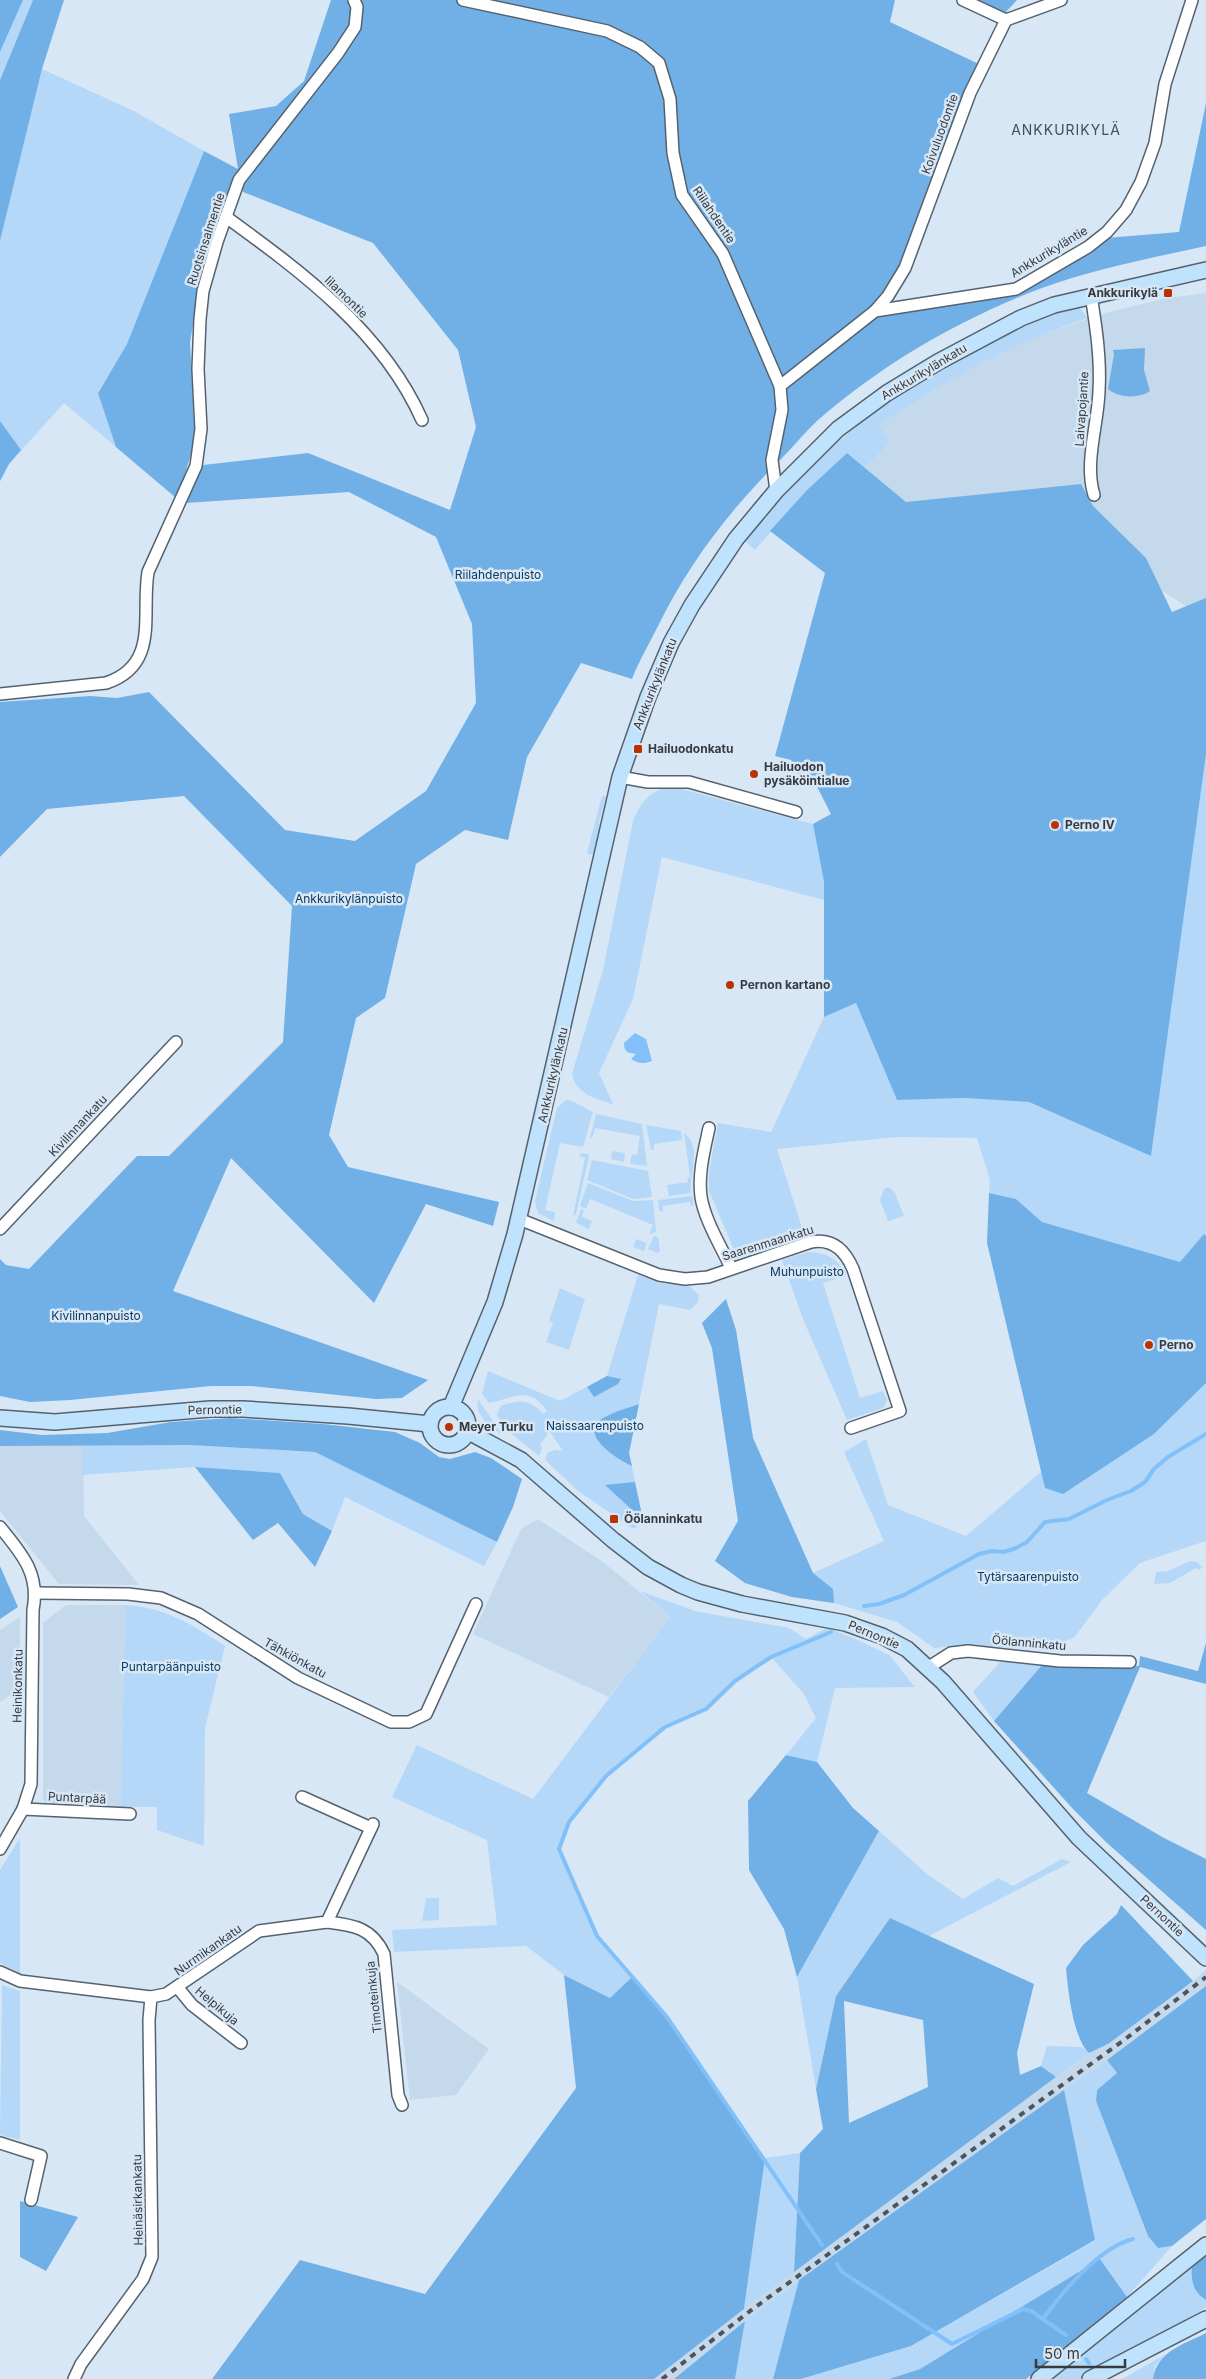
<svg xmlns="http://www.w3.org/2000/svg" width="1206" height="2379" font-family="Inter,sans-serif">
<rect width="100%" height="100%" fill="#d8e7f5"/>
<!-- built -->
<g fill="#c5d9ec">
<polygon points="1206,293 1206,619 1037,511 906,502 865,468 890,443 880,425 929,391 980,362 1033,338 1101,314 1167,298"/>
<polygon points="0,1441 83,1445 84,1516 139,1585 59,1584 0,1511"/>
<polygon points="538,1519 603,1562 670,1617 609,1697 473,1634 521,1529"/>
<polygon points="66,1605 125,1605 121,1807 50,1807 43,1800 43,1623"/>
<polygon points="20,1617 20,1689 0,1702 0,1630"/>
<polygon points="1206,1969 1206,1986 1167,2017 799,2280 745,2321 674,2379 654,2379 744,2309 1056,2077 1089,2053 1108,2044 1193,1981"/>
<polygon points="397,1982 489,2049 456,2095 410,2100"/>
</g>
<!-- green -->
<g fill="#b5d8f9">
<polygon points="23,0 33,0 0,80 0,52"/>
<polygon points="42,69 134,111 204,151 127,344 98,392 184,478 175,497 64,403 9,464 0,481 0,241"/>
<path d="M1078,306l10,12c-77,26 -141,60 -208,107l10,18 -25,25 -18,-15 -40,37 -52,60 -10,-9c67,-88 155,-157 256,-204 26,-12 50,-24 77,-31z"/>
<polygon points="1206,753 1206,1236 1204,1235 1180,1263 1042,1222 1016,1199 989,1193 990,1180 977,1138 897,1137 777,1149 804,1234 744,1254 735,1252 709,1191 709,1172 718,1123 771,1132 824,1017 856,1003 897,1100 964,1098 1029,1102 1151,1155"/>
<path d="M666,787l12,1 135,36 11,58v18l-162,-43 -29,142 -34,74 14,31c-16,-4 -38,-11 -41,-30l31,-104 30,-149c7,-17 15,-28 33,-34z"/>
<polygon points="602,796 606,796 599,823 603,824 596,852 589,855 587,853"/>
<polygon points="566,1100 572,1101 593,1112 583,1147 560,1143 545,1210 555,1212 554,1221 538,1213 535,1201 557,1108"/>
<polygon points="596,1114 642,1124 647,1166 630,1164 632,1154 637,1155 640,1136 595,1128 592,1138 590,1138"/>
<polygon points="646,1125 681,1131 682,1140 654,1144 654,1150 651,1150"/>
<path d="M684,1133c19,14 5,40 7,60l-22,3 -2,-11 21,-3 -1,-4 3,-1z"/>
<polygon points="612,1151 625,1153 624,1162 611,1159"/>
<polygon points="581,1153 588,1154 589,1157 576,1214 573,1216 585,1158 579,1156"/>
<polygon points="592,1160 648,1171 652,1197 633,1199 587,1180"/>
<polygon points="588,1183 633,1201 653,1200 656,1232 649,1234 653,1225 590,1199 586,1209 580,1206"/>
<polygon points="889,1187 895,1193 904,1216 888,1221 880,1200 884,1189"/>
<polygon points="692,1196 694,1205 691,1206 690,1202 663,1206 663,1212 659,1211 658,1200"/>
<polygon points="581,1209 584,1210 582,1217 592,1221 589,1229 576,1223"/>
<polygon points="654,1236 658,1237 660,1251 657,1253 648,1249"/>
<polygon points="636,1239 646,1243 648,1239 644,1251 633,1247"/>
<path d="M808,1252c18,0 31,7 38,24l-23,7 37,115 23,-7 4,9 -4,8 -36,12 -44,-101 -21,-59z"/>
<path d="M638,1275l21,8 30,3 10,9 -1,7 -8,8 -31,-6 -30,149 14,67 -9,9 -56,-38 -33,-31 3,-8 8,-2 7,1 -15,-22 -1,7 -7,8 2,4 -3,8 -35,-28 -7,-14 4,-8c18,-7 29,-7 42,8l4,-3c-18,-26 -33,-13 -58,-8l-7,-9 6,-23 72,30 47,-25z"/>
<polygon points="560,1288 585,1299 569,1350 546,1342 553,1323 549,1321"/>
<polygon points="726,1299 736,1330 753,1438 813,1573 884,1541 844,1452 866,1439 888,1505 966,1536 1042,1471 1045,1488 1154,1434 1206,1383 1206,1541 1140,1563 1102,1600 1074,1638 1040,1650 962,1645 934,1648 897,1622 834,1603 792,1597 745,1583 715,1561 738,1521 712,1348 702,1323"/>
<path d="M478,1399l23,34 -1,1c-12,-9 -25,-19 -22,-35z"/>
<polygon points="83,1445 190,1445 315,1452 497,1542 484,1566 345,1497 332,1531 303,1514 280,1473 195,1467 82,1475"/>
<polygon points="1190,1561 1198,1562 1202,1568 1198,1570 1196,1568 1170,1583 1154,1584 1156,1572 1168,1571"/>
<polygon points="640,1591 695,1611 789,1628 806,1639 827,1628 856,1639 889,1655 915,1687 835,1688 817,1762 786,1755 816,1718 804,1694 771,1657 735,1681 706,1709 665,1727 606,1776 569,1822 559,1849 597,1936 632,1977 610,1998 564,1975 526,1946 394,1952 392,1930 497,1925 487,1840 392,1797 417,1745 533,1799 670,1617"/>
<path d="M125,1605c40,2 68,20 100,41l-20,82 -1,118 -47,-16v-23h-36z"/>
<polygon points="1002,1660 1042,1665 994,1721 973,1692"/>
<polygon points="879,1831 927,1874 963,1899 998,1878 1013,1886 1062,1859 1071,1862 927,1937 890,1918 836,1996 816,2089 797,1977"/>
<polygon points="20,1838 20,1973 0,1963 0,1870"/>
<polygon points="426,1898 439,1898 439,1920 422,1921"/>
<polygon points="2,1985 20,1991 20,2140 0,2135"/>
<polygon points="1047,2046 1082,2047 1089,2053 1056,2077 1041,2066"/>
<polygon points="1107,2060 1117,2073 1097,2090 1096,2101 1148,2236 1158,2248 1172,2246 1127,2297 1100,2259 920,2369 889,2379 801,2379 911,2346 1095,2241 1064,2090"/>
<polygon points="800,2153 794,2272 744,2309 765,2158"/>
<path d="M1192,2262c-1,16 -1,29 14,38v8l-127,71h-29z"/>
<polygon points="799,2280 773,2379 735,2379 745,2321"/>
<polygon points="1164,2355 1155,2366 1153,2379 1122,2379"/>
</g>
<!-- forest -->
<g fill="#71b0e6" fill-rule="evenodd">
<polygon points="0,0 23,0 0,52"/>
<polygon points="33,0 64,0 42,69 0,241 0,80"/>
<path d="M331,0h564l-5,22 91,43 -84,209 -22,29 11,9 133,-22 23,-9 34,-20 30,-23 73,-6 27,-129v143c-55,12 -112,23 -164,42 -82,31 -158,75 -224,132 -13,12 -24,26 -36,38 -53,53 -92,103 -125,170 -8,16 -18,33 -25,51l-51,-16 -54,94 -19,83 -43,-10 -49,34 -31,134 -29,20 -27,117 19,32 151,35 -6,24 -67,-22 -52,99 -143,-145 -58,133 255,89 -26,18 -26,1 -124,-13h-41l-141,14 -40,2 -30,-6v-137l6,6 23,4 108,-113h32l114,-114 9,-136 -108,-110 -137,13 -47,48v-155l90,-6 27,2 32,-6 136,138 70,11 71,-50 50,-88 -4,-79 -36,-87 -87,-45 -163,11 17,-38 105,-12 142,57 26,-83 -18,-77 -85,-107 -130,-51 -5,-15 -18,35 -15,44 -15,86 5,98 -11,38 -9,19 -59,-50 -18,-54 29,-49 77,-193 34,18 -9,-55 47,-8 28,-25z"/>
<polygon points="977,0 1017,0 1005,13"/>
<path d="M1145,348l-1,22 6,21c-11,8 -32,7 -42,-2l6,-35 -1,-4z"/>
<polygon points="0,421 21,450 9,464 0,481"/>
<polygon points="847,453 906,502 1081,484 1093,506 1146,558 1172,612 1206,598 1206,754 1151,1156 1029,1102 964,1098 897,1100 856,1003 824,1017 824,882 813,824 831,814 811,775 801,780 791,760 775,756 825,573 770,531 807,490"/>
<polygon points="989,1193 1016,1199 1042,1222 1180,1262 1204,1234 1206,1236 1206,1383 1154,1434 1063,1494 1045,1488 987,1243"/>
<polygon points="726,1299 736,1330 753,1438 813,1573 833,1589 834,1603 792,1597 745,1583 715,1561 738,1521 712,1348 702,1323"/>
<polygon points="607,1376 621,1379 618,1384 594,1397 587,1387"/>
<path d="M639,1404l-10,49 3,13c-15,-7 -57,-33 -27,-49 11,-6 23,-9 34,-13z"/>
<polygon points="230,1418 323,1424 395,1432 420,1443 439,1457 450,1459 475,1452 491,1458 522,1479 513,1507 497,1542 315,1452 190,1445 0,1446 0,1430 42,1435 107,1433 171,1422"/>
<polygon points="195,1467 280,1473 303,1514 332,1531 315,1567 278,1523 253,1540"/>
<polygon points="635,1482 643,1520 605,1485"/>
<polygon points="0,1566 18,1607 0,1619"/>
<polygon points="1206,1643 1206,1684 1140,1667 1087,1793 1164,1838 1206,1859 1206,1930 1107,1843 1073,1809 994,1721 1042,1665 1139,1666 1140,1656 1198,1671"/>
<polygon points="786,1755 817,1762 853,1808 879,1831 797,1977 784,1929 749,1870 748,1801"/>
<path d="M1121,1905l72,76 -85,63 -19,9c-16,-15 -21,-63 -23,-85l17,-23 34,-31z"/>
<path d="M890,1918l144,66 -17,69 3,22 21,-9 15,11 -262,195 6,-119 23,-24 -7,-40 20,-93zM844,2001l79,19 5,67 -79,36z"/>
<polygon points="564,1975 610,1998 632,1977 667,2017 765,2158 744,2309 654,2379 212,2379 300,2260 425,2294 576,2088"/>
<polygon points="1206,1986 1206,2219 1172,2246 1158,2248 1148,2236 1096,2101 1097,2090 1117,2073 1107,2060"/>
<polygon points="1064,2090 1095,2240 911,2346 801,2379 773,2379 799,2280"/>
<polygon points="20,2201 78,2217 46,2271 20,2257"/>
<path d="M1206,2251v49c-15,-9 -15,-22 -14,-38z"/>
<polygon points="1100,2259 1127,2297 1026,2379 889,2379 920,2369"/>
<polygon points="745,2321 735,2379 674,2379"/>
<path d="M1206,2333v46h-53c4,-28 30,-34 53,-46z"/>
</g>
<!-- water -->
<path fill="#81c0f8" d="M635,1033l11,6 6,22c-7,3 -14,3 -21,-2l5,-5c-8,-1 -12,-2 -12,-11z"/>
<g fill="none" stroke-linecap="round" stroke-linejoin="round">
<!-- stream -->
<g stroke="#81c0f8" stroke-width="4">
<polyline points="864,1606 879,1604 904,1595 979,1554 992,1551 1004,1552 1016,1548 1027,1542 1045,1522 1069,1519 1107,1500 1131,1491 1145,1482 1154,1469 1168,1457 1206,1434"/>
<polyline points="822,2245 667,2017 597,1936 559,1849 569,1822 606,1776 665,1727 706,1709 735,1681 771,1657 831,1632"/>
<polyline points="837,2264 842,2272 952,2344 1023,2309 1031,2311 1066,2335"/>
<path d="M1043,2319c19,-27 57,-72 90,-80"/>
<polyline points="1086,2359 1089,2363"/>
</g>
<!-- street casing -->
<g stroke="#55626e" stroke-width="14">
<g id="street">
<polyline points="463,0 607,31 640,47 659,63 670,99 673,153 682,195 723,254 780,386 782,410 772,460 776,491"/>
<polyline points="963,0 1006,20"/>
<path d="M226,217c76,55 157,115 196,203"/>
<path d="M1091,295c5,32 10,64 8,96 -1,34 -15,72 -5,104"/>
<polyline points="875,311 888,296 905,268 970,93 1006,20 1061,0"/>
<polyline points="780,386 875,311 1016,289 1088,247 1107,232 1126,210 1141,182 1155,143 1165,84 1192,0"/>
<path d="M0,694l106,-11c54,-18 35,-68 42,-111l48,-106 5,-37 -3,-60 2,-50 3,-28 14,-49 22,-62 99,-127 17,-26 2,-20 -3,-7"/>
<polyline points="620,777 648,782 689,782 796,812"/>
<path d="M709,1128c-5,23 -11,46 -8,69 4,24 20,49 30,71"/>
<path d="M519,1219l140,56 26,4 23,-2 103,-35c21,-4 34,8 42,27l47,142 -49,17"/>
<polyline points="0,1229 176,1042"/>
<path d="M0,1527c22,27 40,47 33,83l-2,174 -8,25 -23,40"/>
<polyline points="36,1593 128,1594 161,1598 198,1614 298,1678 391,1722 409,1722 426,1714 476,1604"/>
<polyline points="929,1667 951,1653 968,1651 1060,1661 1130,1662"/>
<polyline points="302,1797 371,1828"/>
<polyline points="23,1809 130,1814"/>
<path d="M327,1922c27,3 45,6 57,32l14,141 4,10"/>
<polyline points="0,1972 20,1981 151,1997 166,1994 259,1931 327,1922 373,1824"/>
<polyline points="178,1988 192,2005 241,2043"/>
<polyline points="0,2143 41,2156 31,2200"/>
<polyline points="74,2379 81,2364 143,2279 152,2257 149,2020 151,1997"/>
</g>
</g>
<!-- secondary casing -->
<g stroke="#55626e" stroke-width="18">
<g id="secondary">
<polyline points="451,1407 495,1302 515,1234 620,777 648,697 671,643 692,605 736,539 776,491 838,429 887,393 938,362 1021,318 1054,305 1206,270"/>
<circle cx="449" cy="1426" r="19"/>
<polyline points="0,1418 55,1422 210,1409 243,1409 348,1416 430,1424"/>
<polyline points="467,1431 521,1460 613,1540 648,1567 681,1585 698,1592 742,1604 845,1623 882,1636 907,1649 943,1682 1079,1838 1206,1958"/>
<polyline points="1039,2379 1206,2245"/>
<polyline points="1090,2379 1206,2319"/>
</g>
</g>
<!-- street -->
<use href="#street" stroke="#fff" stroke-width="11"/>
<!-- secondary -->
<use href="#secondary" stroke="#c0e3fd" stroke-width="15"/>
<!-- rail -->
<polyline stroke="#4d545b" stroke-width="4" stroke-dasharray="6 6" stroke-linecap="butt" points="662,2379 754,2308 1124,2040 1206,1977"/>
</g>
<!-- markers -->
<g fill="#bb3202" stroke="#d8e7f5" stroke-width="2">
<rect x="1163" y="288" width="10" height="10" rx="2.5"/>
<rect x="633" y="744" width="10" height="10" rx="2.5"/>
<circle cx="754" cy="774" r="5"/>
<circle cx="1055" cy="825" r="5"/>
<circle cx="730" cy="985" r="5"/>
<circle cx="1149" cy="1345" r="5"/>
<circle cx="449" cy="1427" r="5"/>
<rect x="609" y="1514" width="10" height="10" rx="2.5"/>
</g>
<g text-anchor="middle" stroke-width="5" stroke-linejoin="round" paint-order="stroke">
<!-- street labels -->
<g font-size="12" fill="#363b41" stroke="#d8e7f5">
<text transform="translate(940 134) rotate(-70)" y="4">Koivuluodontie</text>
<text transform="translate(714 215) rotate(56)" y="4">Riilahdentie</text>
<text transform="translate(206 239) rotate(-72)" y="4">Ruotsinsalmentie</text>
<text transform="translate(1049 252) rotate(-31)" y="4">Ankkurikyläntie</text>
<text transform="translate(346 297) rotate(44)" y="4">Iilamontie</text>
<text transform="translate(924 372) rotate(-31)" y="4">Ankkurikylänkatu</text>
<text transform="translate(1082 409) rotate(-86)" y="4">Laivapojantie</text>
<text transform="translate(655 684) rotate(-68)" y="4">Ankkurikylänkatu</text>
<text transform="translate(553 1075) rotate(-77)" y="4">Ankkurikylänkatu</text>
<text transform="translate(78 1126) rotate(-47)" y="4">Kivilinnankatu</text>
<text transform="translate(768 1243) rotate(-17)" y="4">Saarenmaankatu</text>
<text transform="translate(215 1410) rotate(-1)" y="4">Pernontie</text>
<text transform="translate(874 1635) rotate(23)" y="4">Pernontie</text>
<text transform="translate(1029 1643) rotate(5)" y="4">Öölanninkatu</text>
<text transform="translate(295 1658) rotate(29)" y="4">Tähkiönkatu</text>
<text transform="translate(18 1686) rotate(-89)" y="4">Heinikonkatu</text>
<text transform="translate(77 1798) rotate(3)" y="4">Puntarpää</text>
<text transform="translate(1162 1916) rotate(43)" y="4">Pernontie</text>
<text transform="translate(208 1950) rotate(-35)" y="4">Nurmikankatu</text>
<text transform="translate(374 1997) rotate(-96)" y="4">Timoteinkuja</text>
<text transform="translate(217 2006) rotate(40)" y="4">Helpikuja</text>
<text transform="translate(138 2200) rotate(-91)" y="4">Heinäsirkankatu</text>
</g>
<!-- poi labels -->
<g font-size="12" font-weight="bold" fill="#363b41" stroke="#d8e7f5" text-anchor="start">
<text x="1158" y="297" text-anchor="end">Ankkurikylä</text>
<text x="648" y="753">Hailuodonkatu</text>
<text x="764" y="771">Hailuodon<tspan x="764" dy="14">pysäköintialue</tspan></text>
<text x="1065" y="829">Perno IV</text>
<text x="740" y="989">Pernon kartano</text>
<text x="1159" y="1349">Perno</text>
<text x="459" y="1431">Meyer Turku</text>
<text x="624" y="1523">Öölanninkatu</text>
</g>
<!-- park labels -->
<g font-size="12" fill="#0c3c60" stroke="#d8e7f5">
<text x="498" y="579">Riilahdenpuisto</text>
<text x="349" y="903">Ankkurikylänpuisto</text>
<text x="807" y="1276">Muhunpuisto</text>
<text x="96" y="1320">Kivilinnanpuisto</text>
<text x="595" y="1430">Naissaarenpuisto</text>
<text x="1028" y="1581">Tytärsaarenpuisto</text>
<text x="171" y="1671">Puntarpäänpuisto</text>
</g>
<!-- neighbourhood labels -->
<g font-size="14" letter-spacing="1" fill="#434f5b" stroke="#d8e7f5">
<text x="1066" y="135">ANKKURIKYLÄ</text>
</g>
</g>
<!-- scale -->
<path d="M1036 2359v8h89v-8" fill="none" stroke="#363b41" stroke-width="2.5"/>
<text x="1044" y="2359" font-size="15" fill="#363b41" stroke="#d8e7f5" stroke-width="4" paint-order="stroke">50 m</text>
</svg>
